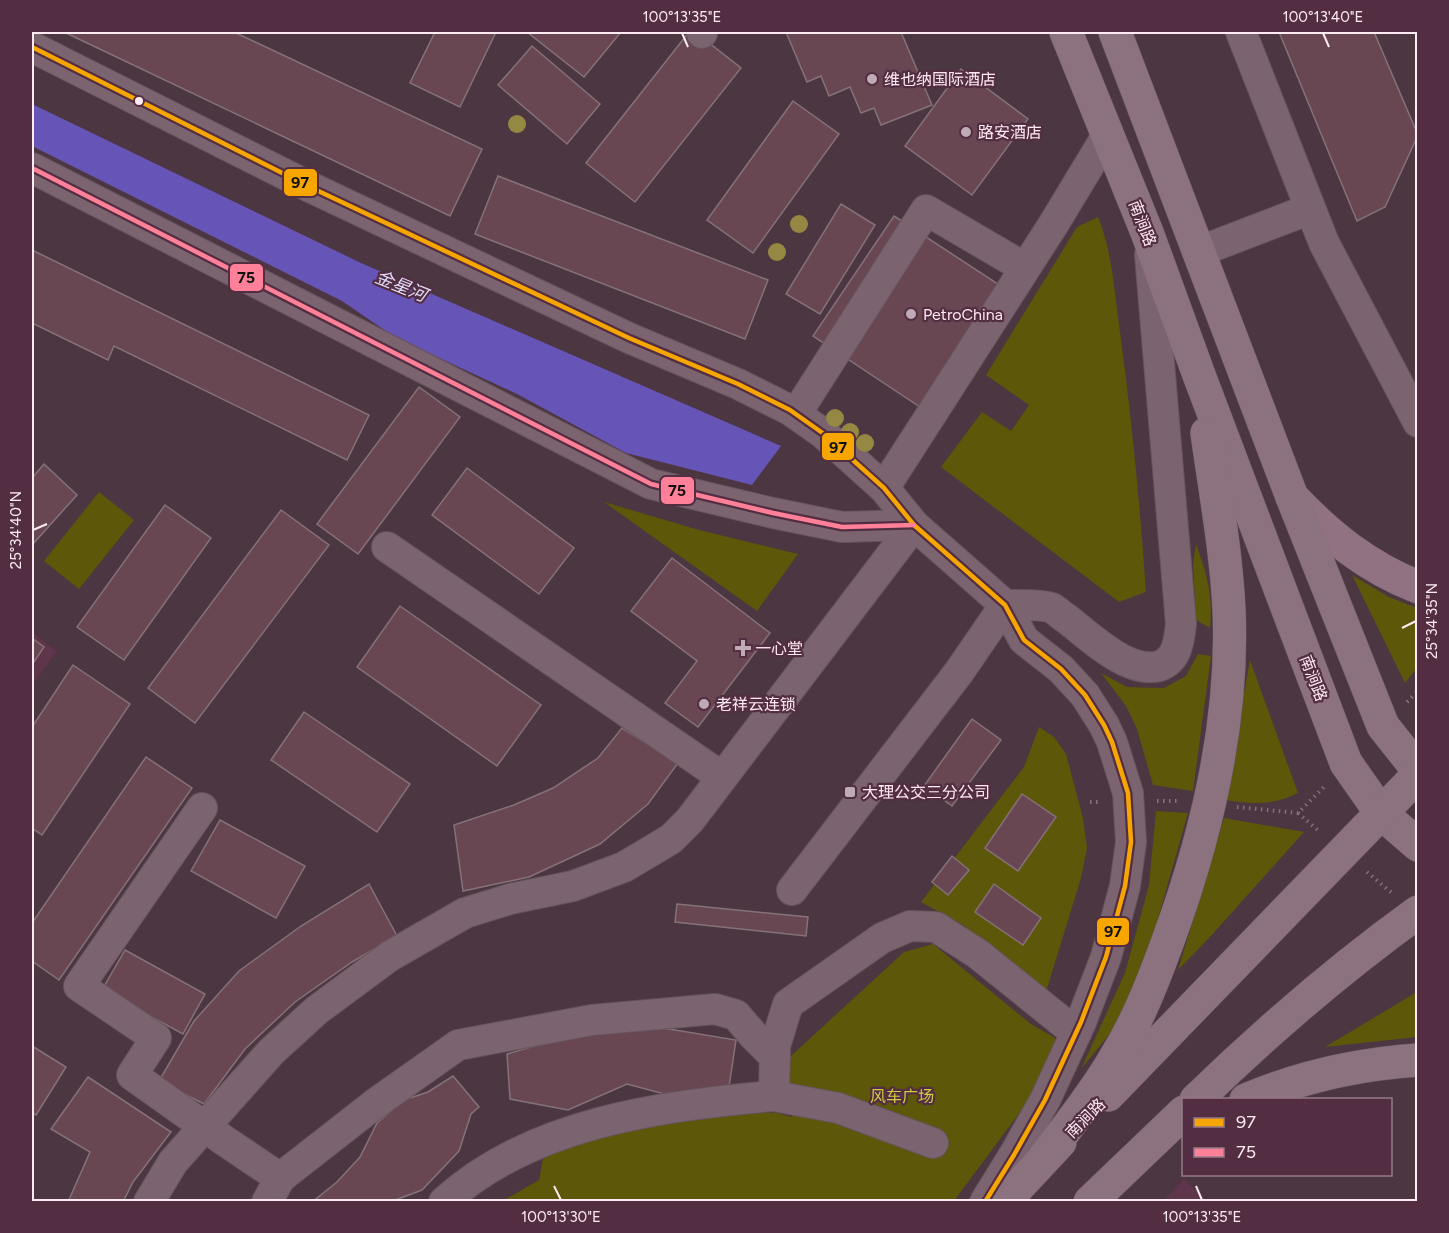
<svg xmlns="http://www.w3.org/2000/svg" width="1449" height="1233" font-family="Figtree,'Noto Sans SC',sans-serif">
<rect width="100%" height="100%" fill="#4b3641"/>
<!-- built -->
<g fill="#5e354b">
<polygon points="32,632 57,651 32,686"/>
<polygon points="1184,1179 1207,1201 1163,1201"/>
</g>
<!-- green -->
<g fill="#5c5709">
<path d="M1098,217c14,34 16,72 21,107 12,89 21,178 27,268l-27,10 -178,-135 41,-55 29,19 18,-26 -43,-30 91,-148z"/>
<polygon points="99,492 134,520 79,589 44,561"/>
<polygon points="604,502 699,530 798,554 757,611"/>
<path d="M1196,544c11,31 17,50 14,84l-14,-8 -3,-57z"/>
<polygon points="1352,575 1389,597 1417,608 1417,668 1405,683"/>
<polygon points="1198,654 1211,656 1193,791 1153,785 1137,729 1126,706 1101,673 1127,687 1164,688 1186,676"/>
<path d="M1250,660l48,133c-26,13 -45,11 -73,7z"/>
<polygon points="1039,727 1054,737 1066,754 1083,818 1087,848 1081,878 1046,992 965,926 921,902 1024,767"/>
<polygon points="1156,811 1188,813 1149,950 1121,1020 1081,1069 1125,973 1149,885"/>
<polygon points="1224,818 1304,832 1210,937 1178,970"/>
<polygon points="933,944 1031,1024 1055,1038 1056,1047 1026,1104 954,1201 501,1202 539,1180 545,1148 720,1111 776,1113 792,1117 794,1091 780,1066 904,952"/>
<polygon points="1417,992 1417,1037 1325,1047"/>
</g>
<!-- water -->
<polygon fill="#6654b6" points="32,104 361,263 781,446 752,485 626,453 517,394 396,338 342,301 32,146"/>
<!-- building -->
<g fill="#684753" stroke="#857279" stroke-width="1.5">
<polygon points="64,32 234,32 482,149 450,216"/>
<polygon points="435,32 496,32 460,107 410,83"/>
<polygon points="527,32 621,32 584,77"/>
<polygon points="689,32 695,32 741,68 635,202 586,163"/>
<polygon points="786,32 901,32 932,105 881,125 874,108 861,113 850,87 829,96 821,76 807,82"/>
<polygon points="1279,32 1374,32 1418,135 1385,207 1357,221"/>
<polygon points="532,46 600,104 567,144 498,85"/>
<polygon points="961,69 1028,119 972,195 905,146"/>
<polygon points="793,101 839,134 753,253 707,220"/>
<polygon points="498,176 768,280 745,339 475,234"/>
<polygon points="841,204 875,225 820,314 786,294"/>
<polygon points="894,216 1010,292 929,413 813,336"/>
<polygon points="32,250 369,415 347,460 114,346 108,360 32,323"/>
<polygon points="419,387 460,417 358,554 317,524"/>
<polygon points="44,464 77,495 32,545 32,478"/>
<polygon points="467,468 574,548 539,594 432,515"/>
<polygon points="165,505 211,538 124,660 77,627"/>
<polygon points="281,510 329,545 195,723 148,688"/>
<polygon points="672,558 770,633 698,727 665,703 697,661 631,611"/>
<polygon points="400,606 541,705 497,766 357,667"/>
<polygon points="32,638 44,647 32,665"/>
<polygon points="73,665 130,704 42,835 32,828 32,727"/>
<polygon points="304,712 410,784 377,832 271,760"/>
<polygon points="972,719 1001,740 952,806 924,786"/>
<polygon points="622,728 678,763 648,804 600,844 529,877 463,891 454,825 514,805 553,788 598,758"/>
<polygon points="146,757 192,788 59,980 32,961 32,923"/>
<polygon points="1022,794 1056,817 1018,871 985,848"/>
<polygon points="220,820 305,866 276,918 191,871"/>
<polygon points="952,856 969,870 948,895 932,882"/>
<polygon points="369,884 397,936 352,962 295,1002 245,1049 204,1104 159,1081 194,1021 239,971 301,926"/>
<polygon points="994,884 1041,918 1023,945 975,912"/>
<polygon points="677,904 808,917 806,936 675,922"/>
<polygon points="125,950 205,994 183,1034 102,990"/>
<polygon points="657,1027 736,1040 729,1087 683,1099 627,1084 568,1110 510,1099 507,1054 588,1030"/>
<polygon points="32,1046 66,1067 36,1115 32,1113"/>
<polygon points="453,1076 479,1107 471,1114 459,1151 422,1190 390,1202 312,1202 337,1182 360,1157 377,1123 404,1100 428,1092"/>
<polygon points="88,1077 171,1132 133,1182 123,1202 68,1202 90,1152 51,1129"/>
</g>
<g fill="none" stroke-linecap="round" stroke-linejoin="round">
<!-- minor casing -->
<g stroke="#66545d" stroke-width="32">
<g id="minor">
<polyline points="1241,32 1324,243 1418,422"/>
<polyline points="702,33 702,32"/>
<polyline points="32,47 312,188 629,338 738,384 790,410 824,434 884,488 914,525 1005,605 1024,640 1061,669 1085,695 1104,725 1112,742 1128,793 1131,842 1125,886 1106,957 1081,1022 1045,1100 1014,1155 985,1202"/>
<polyline points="32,168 651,484 773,513 842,527 914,525"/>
<polyline points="1198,252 1310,209"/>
<polyline points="796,414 926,210 1025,268"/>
<polyline points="884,488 1053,225 1108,134"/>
<polyline points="387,547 722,777"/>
<path d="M1005,605c12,0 37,-1 47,3 5,3 10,8 15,11 22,17 58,52 88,48 22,-4 24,-25 26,-43l-31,-369"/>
<polyline points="202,808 79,986 156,1038 132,1075 222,1139 280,1178 267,1202"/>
<polyline points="792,890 959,672 1005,605"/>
<polyline points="774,1096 838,1108 933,1143"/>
<polyline points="280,1178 376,1103 458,1045 592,1020 715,1009 736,1015 754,1036 775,1057"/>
<polyline points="149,1202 173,1162 271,1052 317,1010 390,956 465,913 510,899 573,886 624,867 671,839 690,820 914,525"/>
<path d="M444,1202c86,-79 219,-97 330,-106l1,-50 13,-42 94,-66 28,-12 26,1 42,27 98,79"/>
</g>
</g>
<!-- major casing -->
<g stroke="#66545d" stroke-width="34">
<path id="major" d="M1292,497c37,39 75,70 126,90"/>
</g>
<!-- highway casing -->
<g stroke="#66545d" stroke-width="34">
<g id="highway">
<polyline points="1066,32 1148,235 1199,375 1346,763 1381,813 1418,845"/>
<polyline points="1115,32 1292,497 1383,726 1418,770"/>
<polyline points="1108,1095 1418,775"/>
<path d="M1196,1100c70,-68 143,-131 222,-188"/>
<path d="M1246,1100c54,-23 113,-36 172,-40"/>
<path d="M1044,1158c24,-32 51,-65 71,-100 23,-37 39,-79 54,-120 38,-104 65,-218 60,-329 -3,-59 -14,-118 -22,-176"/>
<polyline points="1004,1202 1060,1142"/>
<polyline points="1090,1202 1184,1112"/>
</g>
</g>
<!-- path -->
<g stroke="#83727b" stroke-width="4" stroke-dasharray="1.5 4.5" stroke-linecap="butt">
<polyline points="1407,702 1418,691"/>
<polyline points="1157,801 1179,801"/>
<polyline points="1090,802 1101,802"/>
<polyline points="1237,807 1298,813 1326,785"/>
<polyline points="1298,813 1320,832"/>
<polyline points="1367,872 1393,894"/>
</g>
<!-- minor -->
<use href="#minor" stroke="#7b6470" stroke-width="30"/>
<!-- major -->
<use href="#major" stroke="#917283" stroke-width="33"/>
<!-- highway -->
<use href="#highway" stroke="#8b727e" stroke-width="33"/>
<!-- bus-1 casing -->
<g stroke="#532e42" stroke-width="9">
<polyline id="bus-1" points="32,47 312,188 629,338 738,384 790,410 824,434 884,488 914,525 1005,605 1024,640 1061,669 1085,695 1104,725 1112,742 1128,793 1131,842 1125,886 1106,957 1081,1022 1045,1100 1014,1155 985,1202"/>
</g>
<!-- bus-2 casing -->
<g stroke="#532e42" stroke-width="9">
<polyline id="bus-2" points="32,168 651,484 773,513 842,527 914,525"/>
</g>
<!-- bus-1 -->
<use href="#bus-1" stroke="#f7a600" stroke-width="4.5"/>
<!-- bus-2 -->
<use href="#bus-2" stroke="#ff8098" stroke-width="4.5"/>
</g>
<!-- trees -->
<g fill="#948842">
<circle cx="517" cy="124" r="9"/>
<circle cx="799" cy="224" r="9"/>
<circle cx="777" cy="252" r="9"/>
<circle cx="835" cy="418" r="9"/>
<circle cx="850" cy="432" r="9"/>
<circle cx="865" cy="443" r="9"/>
</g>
<!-- ticks -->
<path fill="none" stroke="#fdeaf3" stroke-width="2" d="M682,33l6,14M1323,33l6,14M33,530l14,-6M1402,628l14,-7M554,1186l7,14M1196,1186l6,14"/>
<!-- markers -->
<g fill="#bfabb5" stroke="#532e42" stroke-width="2">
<circle cx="872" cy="79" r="6"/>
<circle cx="966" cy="132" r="6"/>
<circle cx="911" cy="314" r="6"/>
<path d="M740 639h6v6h6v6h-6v6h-6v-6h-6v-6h6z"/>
<circle cx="704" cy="704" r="6"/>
<rect x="844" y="786" width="12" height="12" rx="3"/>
</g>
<circle fill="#fdeaf3" stroke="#532e42" stroke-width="2" cx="139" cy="101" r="5"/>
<g text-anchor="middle" stroke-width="4.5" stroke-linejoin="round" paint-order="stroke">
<!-- poi labels -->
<g font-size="16" fill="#fdeaf3" stroke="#532e42" text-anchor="start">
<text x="884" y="85">维也纳国际酒店</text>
<text x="978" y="138">路安酒店</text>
<text x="923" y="320">PetroChina</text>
<text x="755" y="654">一心堂</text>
<text x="716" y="710">老祥云连锁</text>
<text x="862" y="798">大理公交三分公司</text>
</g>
<!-- street labels -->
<g font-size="16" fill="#fdeaf3" stroke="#532e42">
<text transform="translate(1143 223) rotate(69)" y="6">南涧路</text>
<text transform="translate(1314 678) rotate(69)" y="6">南涧路</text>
<text transform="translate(1085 1118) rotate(-45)" y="6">南涧路</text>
</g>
<!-- park labels -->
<g font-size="16" fill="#cfcb43" stroke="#532e42">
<text x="902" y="1102">风车广场</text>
</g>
<!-- water labels -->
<g font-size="18" font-style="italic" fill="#deddf9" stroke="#532e42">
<text transform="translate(401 286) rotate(22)" y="6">金星河</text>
</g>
</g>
<g stroke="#532e42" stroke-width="2">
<rect x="283" y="168" width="35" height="29" rx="6" fill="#f7a600"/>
<rect x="229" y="263" width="35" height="29" rx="6" fill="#ff8098"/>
<rect x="821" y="432" width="34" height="29" rx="6" fill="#f7a600"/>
<rect x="660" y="476" width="35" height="29" rx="6" fill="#ff8098"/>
<rect x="1096" y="917" width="34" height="29" rx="6" fill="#f7a600"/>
</g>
<g font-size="16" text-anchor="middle" font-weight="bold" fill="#111">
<text x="300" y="188">97</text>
<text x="246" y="283">75</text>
<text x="838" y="453">97</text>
<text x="677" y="496">75</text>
<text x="1113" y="937">97</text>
</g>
<!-- border -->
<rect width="1449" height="1233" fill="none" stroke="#532e42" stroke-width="66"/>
<!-- legend -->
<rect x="1182" y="1098" width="210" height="78" fill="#532e42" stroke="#977989" stroke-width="1.5"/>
<rect x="1194" y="1118" width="30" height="9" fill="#f7a600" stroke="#977989" stroke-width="1.5"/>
<text x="1236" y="1128" font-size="18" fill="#fdeaf3">97</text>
<rect x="1194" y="1148" width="30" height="9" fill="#ff8098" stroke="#977989" stroke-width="1.5"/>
<text x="1236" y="1158" font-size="18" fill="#fdeaf3">75</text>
<rect x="33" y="33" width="1383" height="1167" fill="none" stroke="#fdeaf3" stroke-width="2"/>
<g font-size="15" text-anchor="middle" fill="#fdeaf3">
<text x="682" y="22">100°13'35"E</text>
<text x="1323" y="22">100°13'40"E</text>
<text transform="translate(16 530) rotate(-90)" y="5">25°34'40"N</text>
<text transform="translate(1432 621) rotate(-90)" y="5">25°34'35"N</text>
<text x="561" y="1222">100°13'30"E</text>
<text x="1202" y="1222">100°13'35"E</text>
</g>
</svg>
